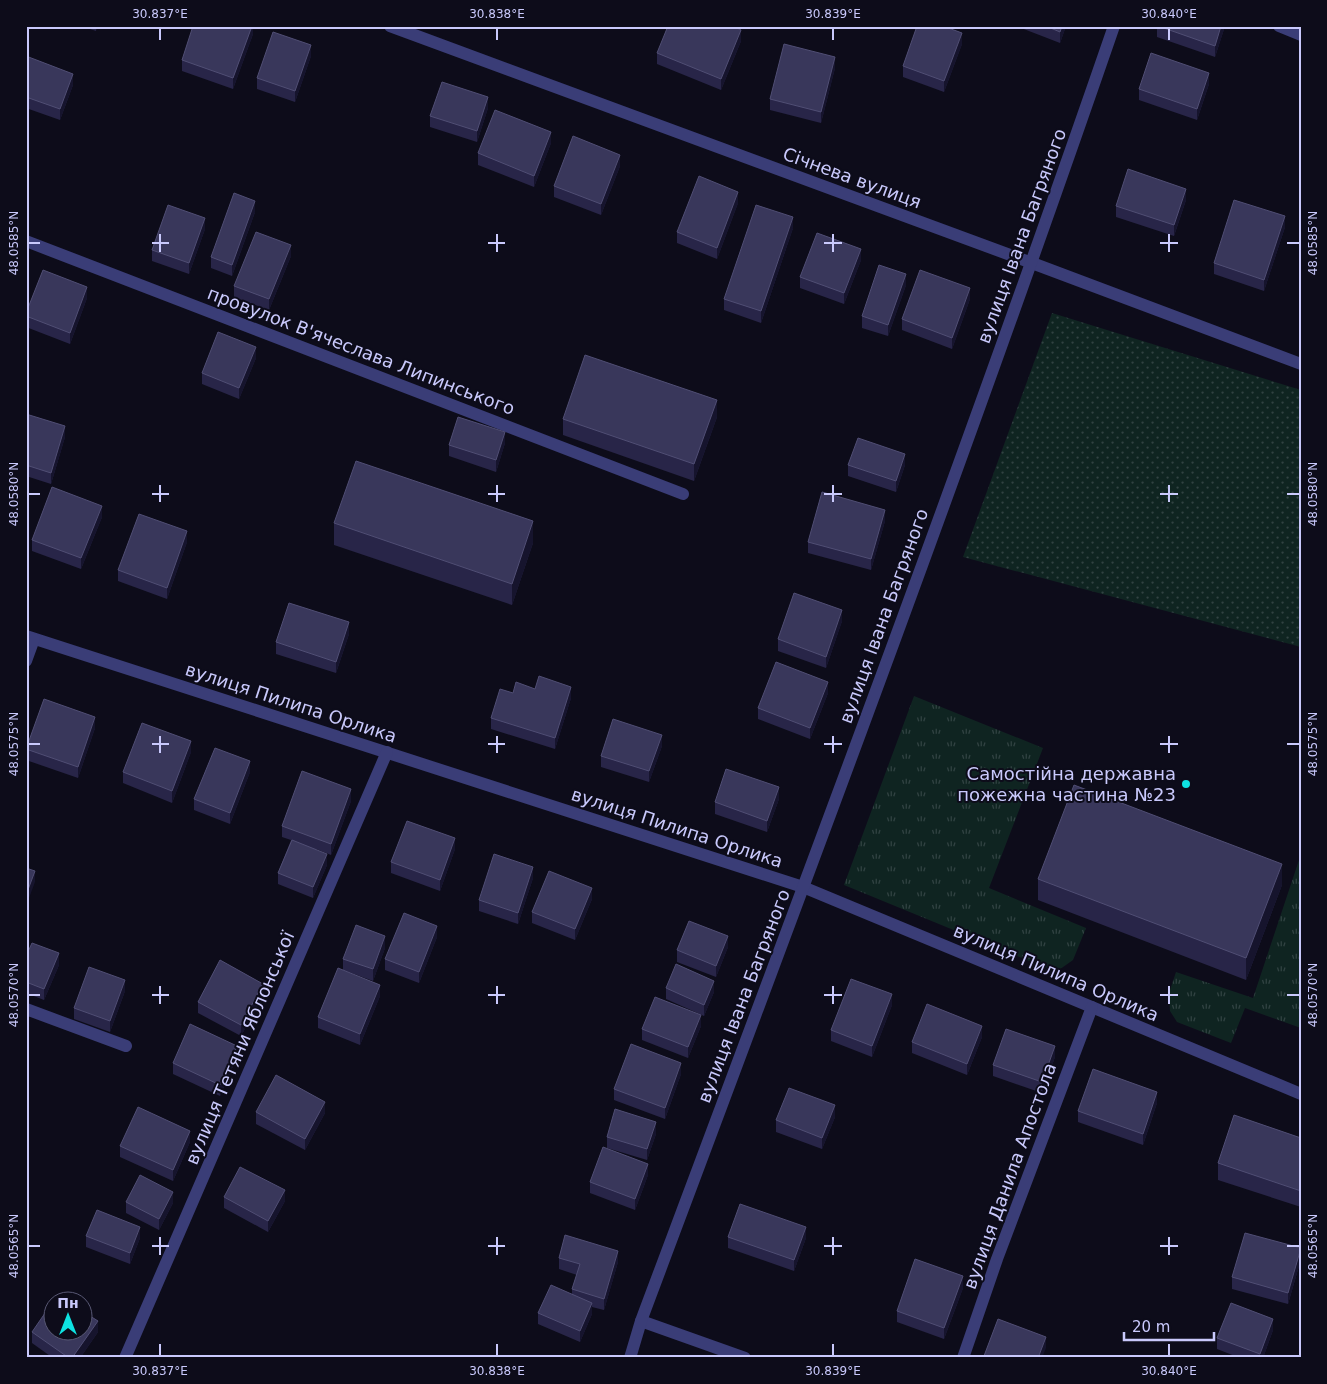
<svg xmlns="http://www.w3.org/2000/svg" width="1327" height="1384" font-family="'DejaVu Sans',sans-serif">
<defs>
<pattern id="grass-tufts" width="24" height="20" patternUnits="userSpaceOnUse" patternTransform="scale(1.25)"><rect width="24" height="20" fill="#0f2421"/><path d="M3 7l-1-3M5 7V3M7 7l1-3M15 17l-1-3M17 17v-4M19 17l1-3" fill="none" stroke="#314242"/></pattern>
<pattern id="park-dots" width="8" height="8" patternUnits="userSpaceOnUse" patternTransform="scale(1.25)"><rect width="8" height="8" fill="#0f2421"/><path d="M2 2h.1M6 6h.1" fill="none" stroke="#314242" stroke-width="1.8" stroke-linecap="round"/></pattern>
</defs>
<rect width="100%" height="100%" fill="#0d0c1a"/>
<!-- grass -->
<g fill="url(#grass-tufts)">
<polygon points="914,696 1043,748 989,888 1086,928 1073,960 1056,972 844,885"/>
<polygon points="1301,854 1301,1028 1245,1008 1231,1043 1177,1022 1170,1011 1169,993 1176,972 1253,998"/>
</g>
<!-- park -->
<polygon fill="url(#park-dots)" points="1052,313 1301,390 1301,647 963,557"/>
<g fill="none" stroke-linecap="round" stroke-linejoin="round">
<!-- street -->
<g stroke="#3a3d77" stroke-width="12">
<polyline points="390,26 1032,263 1301,364"/>
<polyline points="1279,26 1301,35"/>
<polyline points="26,241 683,494"/>
<polyline points="26,636 803,887 1301,1094"/>
<polyline points="26,661 34,639"/>
<polyline points="26,1009 126,1046"/>
<polyline points="641,1321 745,1358"/>
<polyline points="125,1358 387,752"/>
<path d="M630,1358l11,-37c161,-430 323,-860 473,-1295"/>
<polyline points="963,1358 997,1259 1092,1007"/>
</g>
</g>
<!-- wall -->
<g fill="#282548">
<polygon points="81,26 97,26 96,31"/>
<polygon points="253,26 253,34 233,89 182,71 182,60"/>
<polygon points="1016,26 1066,26 1060,43"/>
<polygon points="1157,26 1225,26 1215,57 1157,37"/>
<polygon points="741,41 721,90 657,64 657,53"/>
<polygon points="962,44 944,92 903,77 903,66"/>
<polygon points="26,56 73,85 60,120 26,108"/>
<polygon points="311,56 295,102 257,89 257,78"/>
<polygon points="835,68 821,123 770,110 770,99"/>
<polygon points="1209,84 1197,120 1139,100 1139,89"/>
<polygon points="488,108 477,142 430,127 430,116"/>
<polygon points="551,143 534,187 478,165 478,153"/>
<polygon points="620,166 601,215 554,197 554,186"/>
<polygon points="1186,200 1174,236 1116,217 1116,206"/>
<polygon points="738,203 717,259 677,243 677,232"/>
<polygon points="255,212 232,276 211,268 211,257"/>
<polygon points="1285,227 1264,291 1214,274 1214,263"/>
<polygon points="793,228 761,323 724,310 724,299"/>
<polygon points="205,229 189,274 152,261 152,250"/>
<polygon points="291,256 269,310 234,297 234,286"/>
<polygon points="861,260 844,304 800,288 800,277"/>
<polygon points="906,285 888,336 862,328 862,316"/>
<polygon points="87,298 70,344 26,327 26,313"/>
<polygon points="970,299 952,349 902,330 902,319"/>
<polygon points="256,358 239,399 202,384 202,373"/>
<polygon points="26,414 65,437 51,484 26,476"/>
<polygon points="717,417 694,481 563,435 563,419"/>
<polygon points="505,443 496,472 449,456 449,445"/>
<polygon points="848,465 905,465 896,492 848,476"/>
<polygon points="102,517 81,569 32,551 32,540"/>
<polygon points="885,521 871,570 808,553 808,542"/>
<polygon points="334,523 533,543 512,605 334,545"/>
<polygon points="187,542 167,599 118,581 118,570"/>
<polygon points="842,621 826,668 778,651 778,639"/>
<polygon points="349,634 336,673 276,654 276,642"/>
<polygon points="535,689 571,698 555,749 491,729 491,718 513,693"/>
<polygon points="828,693 810,739 758,719 758,708"/>
<polygon points="95,728 78,778 26,760 26,749"/>
<polygon points="662,746 649,782 601,767 601,756"/>
<polygon points="191,752 172,803 123,783 123,772"/>
<polygon points="250,772 230,824 194,810 194,799"/>
<polygon points="779,799 767,832 715,814 715,802"/>
<polygon points="351,801 331,855 316,849 327,865 313,898 278,884 278,873 291,840 282,837 282,826"/>
<polygon points="455,849 440,891 391,873 391,862"/>
<polygon points="533,878 518,924 479,911 479,900"/>
<polygon points="1038,879 1282,885 1246,980 1038,900"/>
<polygon points="592,899 575,940 532,923 532,912"/>
<polygon points="437,937 419,983 385,970 385,959"/>
<polygon points="728,947 716,977 677,962 677,950"/>
<polygon points="385,948 373,981 343,970 343,959"/>
<polygon points="26,956 59,965 44,1000 26,993"/>
<polygon points="666,988 714,992 704,1016 666,999"/>
<polygon points="125,991 110,1032 74,1019 74,1008"/>
<polygon points="263,995 241,1036 198,1013 198,1002"/>
<polygon points="380,996 360,1045 318,1028 318,1017"/>
<polygon points="892,1005 872,1057 831,1041 831,1030"/>
<polygon points="701,1026 688,1058 642,1040 642,1029"/>
<polygon points="982,1037 967,1075 912,1053 912,1042"/>
<polygon points="237,1057 220,1096 173,1074 173,1063"/>
<polygon points="1055,1057 1042,1093 993,1076 993,1065"/>
<polygon points="681,1074 665,1119 614,1100 614,1089"/>
<polygon points="1157,1103 1143,1145 1078,1122 1078,1111"/>
<polygon points="256,1112 325,1113 305,1150 256,1124"/>
<polygon points="835,1117 822,1149 776,1132 776,1120"/>
<polygon points="656,1134 647,1160 607,1148 607,1137"/>
<polygon points="1301,1138 1301,1207 1218,1180 1218,1163"/>
<polygon points="190,1142 173,1181 120,1157 120,1146"/>
<polygon points="648,1175 635,1210 590,1193 590,1182"/>
<polygon points="224,1197 285,1201 268,1232 224,1208"/>
<polygon points="126,1202 173,1203 159,1230 126,1213"/>
<polygon points="86,1236 140,1238 130,1264 86,1247"/>
<polygon points="728,1237 806,1238 794,1271 728,1248"/>
<polygon points="559,1258 618,1262 604,1310 592,1307 592,1314 580,1342 538,1324 538,1313 572,1295 572,1289 577,1275 559,1269"/>
<polygon points="1301,1259 1288,1304 1232,1289 1232,1277"/>
<polygon points="963,1288 944,1339 897,1322 897,1311"/>
<polygon points="1273,1330 1263,1358 1240,1358 1217,1349 1217,1338"/>
<polygon points="32,1332 98,1332 80,1358 53,1358 32,1343"/>
</g>
<!-- shaded-wall -->
<g fill="#16142d">
<polygon points="252,26 253,26 253,34 233,89 233,78"/>
<polygon points="1062,26 1066,26 1060,43 1060,32"/>
<polygon points="1221,26 1225,26 1215,57 1215,46"/>
<polygon points="741,30 741,41 721,90 721,79"/>
<polygon points="962,33 962,44 944,92 944,81"/>
<polygon points="311,45 311,56 295,102 295,91"/>
<polygon points="835,57 835,68 821,123 821,112"/>
<polygon points="1209,73 1209,84 1197,120 1197,109"/>
<polygon points="73,74 73,85 60,120 60,109"/>
<polygon points="488,97 488,108 477,142 477,131"/>
<polygon points="551,132 551,143 534,187 534,176"/>
<polygon points="620,155 620,166 601,215 601,204"/>
<polygon points="1186,189 1186,200 1174,236 1174,225"/>
<polygon points="738,192 738,203 717,259 717,248"/>
<polygon points="255,201 255,212 232,276 232,265"/>
<polygon points="1285,216 1285,227 1264,291 1264,280"/>
<polygon points="793,217 793,228 761,323 761,311"/>
<polygon points="205,218 205,229 189,274 189,263"/>
<polygon points="291,245 291,256 269,310 269,299"/>
<polygon points="861,249 861,260 844,304 844,293"/>
<polygon points="906,274 906,285 888,336 888,325"/>
<polygon points="87,287 87,298 70,344 70,333"/>
<polygon points="970,288 970,299 952,349 952,338"/>
<polygon points="256,347 256,358 239,399 239,388"/>
<polygon points="717,400 717,417 694,481 694,464"/>
<polygon points="65,426 65,437 51,484 51,473"/>
<polygon points="505,432 505,443 496,472 496,460"/>
<polygon points="905,454 905,465 896,492 896,481"/>
<polygon points="102,506 102,517 81,569 81,558"/>
<polygon points="885,510 885,521 871,570 871,559"/>
<polygon points="533,521 533,543 512,605 512,584"/>
<polygon points="187,531 187,542 167,599 167,588"/>
<polygon points="842,610 842,621 826,668 826,657"/>
<polygon points="349,622 349,634 336,673 336,662"/>
<polygon points="828,682 828,693 810,739 810,728"/>
<polygon points="571,687 571,698 555,749 555,738"/>
<polygon points="95,717 95,728 78,778 78,767"/>
<polygon points="662,735 662,746 649,782 649,771"/>
<polygon points="191,741 191,752 172,803 172,791"/>
<polygon points="250,761 250,772 230,824 230,813"/>
<polygon points="779,787 779,799 767,832 767,821"/>
<polygon points="351,789 351,801 331,855 331,844"/>
<polygon points="455,838 455,849 440,891 440,880"/>
<polygon points="327,854 327,865 313,898 313,887"/>
<polygon points="1282,864 1282,885 1246,980 1246,958"/>
<polygon points="533,867 533,878 518,924 518,913"/>
<polygon points="35,871 35,882 26,906 26,895"/>
<polygon points="592,888 592,899 575,940 575,929"/>
<polygon points="437,926 437,937 419,983 419,972"/>
<polygon points="385,936 385,948 373,981 373,969"/>
<polygon points="728,936 728,947 716,977 716,966"/>
<polygon points="59,953 59,965 44,1000 44,989"/>
<polygon points="125,980 125,991 110,1032 110,1021"/>
<polygon points="714,981 714,992 704,1016 704,1005"/>
<polygon points="263,984 263,995 241,1036 241,1025"/>
<polygon points="380,985 380,996 360,1045 360,1034"/>
<polygon points="892,994 892,1005 872,1057 872,1046"/>
<polygon points="701,1015 701,1026 688,1058 688,1047"/>
<polygon points="982,1026 982,1037 967,1075 967,1064"/>
<polygon points="237,1046 237,1057 220,1096 220,1085"/>
<polygon points="1055,1046 1055,1057 1042,1093 1042,1082"/>
<polygon points="681,1063 681,1074 665,1119 665,1108"/>
<polygon points="1157,1092 1157,1103 1143,1145 1143,1134"/>
<polygon points="325,1102 325,1113 305,1150 305,1139"/>
<polygon points="835,1105 835,1117 822,1149 822,1138"/>
<polygon points="656,1122 656,1134 647,1160 647,1149"/>
<polygon points="190,1131 190,1142 173,1181 173,1170"/>
<polygon points="648,1164 648,1175 635,1210 635,1199"/>
<polygon points="285,1190 285,1201 268,1232 268,1221"/>
<polygon points="173,1192 173,1203 159,1230 159,1219"/>
<polygon points="140,1227 140,1238 130,1264 130,1253"/>
<polygon points="806,1227 806,1238 794,1271 794,1260"/>
<polygon points="1301,1248 1301,1259 1288,1304 1288,1293"/>
<polygon points="618,1251 618,1262 604,1310 604,1299"/>
<polygon points="963,1276 963,1288 944,1339 944,1328"/>
<polygon points="592,1303 592,1314 580,1342 580,1331"/>
<polygon points="1273,1319 1273,1330 1263,1358 1260,1358 1260,1354"/>
<polygon points="98,1321 98,1332 80,1358 72,1358"/>
<polygon points="1046,1337 1046,1348 1042,1358 1038,1358"/>
</g>
<!-- building -->
<g fill="#39375b" stroke="#504e74">
<polygon points="193,26 252,26 233,78 182,60"/>
<polygon points="668,26 733,26 741,30 721,79 657,53"/>
<polygon points="917,26 943,26 962,33 944,81 903,66"/>
<polygon points="1046,26 1062,26 1060,32"/>
<polygon points="1158,26 1221,26 1215,46"/>
<polygon points="273,32 311,45 295,91 257,78"/>
<polygon points="784,44 835,57 821,112 770,99"/>
<polygon points="1151,53 1209,73 1197,109 1139,89"/>
<polygon points="26,56 73,74 60,109 26,97"/>
<polygon points="442,82 488,97 477,131 430,116"/>
<polygon points="495,110 551,132 534,176 478,153"/>
<polygon points="573,136 620,155 601,204 554,186"/>
<polygon points="1128,169 1186,189 1174,225 1116,206"/>
<polygon points="699,176 738,192 717,248 677,232"/>
<polygon points="234,193 255,201 232,265 211,257"/>
<polygon points="1234,200 1285,216 1264,280 1214,263"/>
<polygon points="168,205 205,218 189,263 152,250"/>
<polygon points="756,205 793,217 761,311 724,299"/>
<polygon points="256,232 291,245 269,299 234,286"/>
<polygon points="817,233 861,249 844,293 800,277"/>
<polygon points="879,265 906,274 888,325 862,316"/>
<polygon points="43,270 87,287 70,333 26,316 26,313"/>
<polygon points="920,270 970,288 952,338 902,319"/>
<polygon points="218,332 256,347 239,388 202,373"/>
<polygon points="585,355 717,400 694,464 563,419"/>
<polygon points="26,414 65,426 51,473 26,465"/>
<polygon points="458,417 505,432 496,460 449,445"/>
<polygon points="858,438 905,454 896,481 848,465"/>
<polygon points="356,461 533,521 512,584 334,523"/>
<polygon points="52,487 102,506 81,558 32,540"/>
<polygon points="822,492 885,510 871,559 808,542"/>
<polygon points="139,514 187,531 167,588 118,570"/>
<polygon points="794,593 842,610 826,657 778,639"/>
<polygon points="289,603 349,622 336,662 276,642"/>
<polygon points="776,662 828,682 810,728 758,708"/>
<polygon points="539,676 571,687 555,738 491,718 500,689 513,693 516,682 535,689"/>
<polygon points="44,699 95,717 78,767 26,749"/>
<polygon points="613,719 662,735 649,771 601,756"/>
<polygon points="142,723 191,741 172,791 123,772"/>
<polygon points="215,748 250,761 230,813 194,799"/>
<polygon points="726,769 779,787 767,821 715,802"/>
<polygon points="302,771 351,789 331,844 282,826"/>
<polygon points="1074,785 1282,864 1246,958 1038,879"/>
<polygon points="407,821 455,838 440,880 391,862"/>
<polygon points="292,840 327,854 313,887 278,873"/>
<polygon points="494,854 533,867 518,913 479,900"/>
<polygon points="26,868 35,871 26,895"/>
<polygon points="549,871 592,888 575,929 532,912"/>
<polygon points="404,913 437,926 419,972 385,959"/>
<polygon points="689,921 728,936 716,966 677,950"/>
<polygon points="356,925 385,936 373,969 343,959"/>
<polygon points="32,943 59,953 44,989 26,982 26,956"/>
<polygon points="220,960 263,984 241,1025 198,1002"/>
<polygon points="676,964 714,981 704,1005 666,988"/>
<polygon points="89,967 125,980 110,1021 74,1008"/>
<polygon points="338,968 380,985 360,1034 318,1017"/>
<polygon points="851,979 892,994 872,1046 831,1030"/>
<polygon points="655,997 701,1015 688,1047 642,1029"/>
<polygon points="927,1004 982,1026 967,1064 912,1042"/>
<polygon points="190,1024 237,1046 220,1085 173,1063"/>
<polygon points="1006,1029 1055,1046 1042,1082 993,1065"/>
<polygon points="631,1044 681,1063 665,1108 614,1089"/>
<polygon points="1093,1069 1157,1092 1143,1134 1078,1111"/>
<polygon points="276,1075 325,1102 305,1139 256,1112"/>
<polygon points="789,1088 835,1105 822,1138 776,1120"/>
<polygon points="138,1107 190,1131 173,1170 120,1146"/>
<polygon points="615,1109 656,1122 647,1149 607,1137"/>
<polygon points="1234,1115 1301,1138 1301,1191 1218,1163"/>
<polygon points="603,1147 648,1164 635,1199 590,1182"/>
<polygon points="240,1167 285,1190 268,1221 224,1197"/>
<polygon points="140,1175 173,1192 159,1219 126,1202"/>
<polygon points="740,1204 806,1227 794,1260 728,1237"/>
<polygon points="97,1210 140,1227 130,1253 86,1236"/>
<polygon points="1245,1233 1301,1248 1288,1293 1232,1277"/>
<polygon points="565,1235 618,1251 604,1299 572,1289 580,1264 559,1258"/>
<polygon points="915,1259 963,1276 944,1328 897,1311"/>
<polygon points="551,1285 592,1303 580,1331 538,1313"/>
<polygon points="59,1294 70,1302 54,1302"/>
<polygon points="52,1303 52,1332 82,1332 82,1311 98,1321 72,1358 69,1358 32,1332"/>
<polygon points="1231,1303 1273,1319 1260,1354 1217,1338"/>
<polygon points="998,1319 1046,1337 1038,1358 989,1358 984,1356"/>
</g>
<!-- ticks -->
<path fill="none" stroke="#c9c9fc" stroke-width="2" d="M160,28v12M497,28v12M833,28v12M1169,28v12M160,234v18M497,234v18M833,234v18M1169,234v18M28,243h12M152,243h17M488,243h17M824,243h18M1160,243h18M1287,243h13M160,485v17M497,485v17M833,485v17M1169,485v17M28,494h12M152,494h17M488,494h17M824,494h18M1160,494h18M1287,494h13M160,736v17M497,736v17M833,736v17M1169,736v17M28,744h12M152,744h17M488,744h17M824,744h18M1160,744h18M1287,744h13M160,986v18M497,986v18M833,986v18M1169,986v18M28,995h12M152,995h17M488,995h17M824,995h18M1160,995h18M1287,995h13M160,1237v18M497,1237v18M833,1237v18M1169,1237v18M28,1246h12M152,1246h17M488,1246h17M824,1246h18M1160,1246h18M1287,1246h13M160,1344v12M497,1344v12M833,1344v12M1169,1344v12"/>
<!-- markers -->
<circle fill="#0ee2e1" stroke="#0d0c1a" stroke-width="2" cx="1186" cy="784" r="5"/>
<g text-anchor="middle" stroke-width="4" stroke-linejoin="round" paint-order="stroke">
<!-- street labels -->
<g font-size="18" fill="#c9c9fc" stroke="#0d0c1a">
<text transform="translate(852 178) rotate(20)" y="6">Січнева вулиця</text>
<text transform="translate(1022 236) rotate(-70)" y="6">вулиця Івана Багряного</text>
<text transform="translate(361 351) rotate(21)" y="6">провулок В'ячеслава Липинського</text>
<text transform="translate(884 616) rotate(-70)" y="6">вулиця Івана Багряного</text>
<text transform="translate(291 703) rotate(18)" y="6">вулиця Пилипа Орлика</text>
<text transform="translate(677 828) rotate(18)" y="6">вулиця Пилипа Орлика</text>
<text transform="translate(1056 973) rotate(23)" y="6">вулиця Пилипа Орлика</text>
<text transform="translate(744 996) rotate(-69)" y="6">вулиця Івана Багряного</text>
<text transform="translate(240 1048) rotate(-67)" y="6">вулиця Тетяни Яблонської</text>
<text transform="translate(1010 1176) rotate(-70)" y="6">вулиця Данила Апостола</text>
</g>
<!-- poi labels -->
<g font-size="18" fill="#c9c9fc" stroke="#0d0c1a" text-anchor="end">
<text x="1176" y="780">Самостійна державна<tspan x="1176" dy="21">пожежна частина №23</tspan></text>
</g>
</g>
<!-- border -->
<rect width="1327" height="1384" fill="none" stroke="#0d0c1a" stroke-width="55"/>
<!-- north arrow -->
<g transform="translate(68 1316)"><circle r="24" fill="#0d0c1a" stroke="#585874"/>
<path d="M0-4L9 19L0 12L-9 19Z" fill="#0ee2e1"/>
<text y="-8" font-size="14" font-weight="bold" text-anchor="middle" fill="#c9c9fc">Пн</text>
</g>
<!-- scale -->
<path d="M1124 1332v8h90v-8" fill="none" stroke="#c9c9fc" stroke-width="2.5"/>
<text x="1132" y="1332" font-size="15" fill="#c9c9fc" stroke="#0d0c1a" stroke-width="4" paint-order="stroke">20 m</text>
<rect x="28" y="28" width="1272" height="1328" fill="none" stroke="#c9c9fc" stroke-width="2"/>
<g font-size="12" text-anchor="middle" fill="#c9c9fc">
<text x="160" y="18">30.837°E</text>
<text x="497" y="18">30.838°E</text>
<text x="833" y="18">30.839°E</text>
<text x="1169" y="18">30.840°E</text>
<text transform="translate(14 243) rotate(-90)" y="4">48.0585°N</text>
<text transform="translate(1313 243) rotate(-90)" y="4">48.0585°N</text>
<text transform="translate(14 494) rotate(-90)" y="4">48.0580°N</text>
<text transform="translate(1313 494) rotate(-90)" y="4">48.0580°N</text>
<text transform="translate(14 744) rotate(-90)" y="4">48.0575°N</text>
<text transform="translate(1313 744) rotate(-90)" y="4">48.0575°N</text>
<text transform="translate(14 995) rotate(-90)" y="4">48.0570°N</text>
<text transform="translate(1313 995) rotate(-90)" y="4">48.0570°N</text>
<text transform="translate(14 1246) rotate(-90)" y="4">48.0565°N</text>
<text transform="translate(1313 1246) rotate(-90)" y="4">48.0565°N</text>
<text x="160" y="1375">30.837°E</text>
<text x="497" y="1375">30.838°E</text>
<text x="833" y="1375">30.839°E</text>
<text x="1169" y="1375">30.840°E</text>
</g>
</svg>
